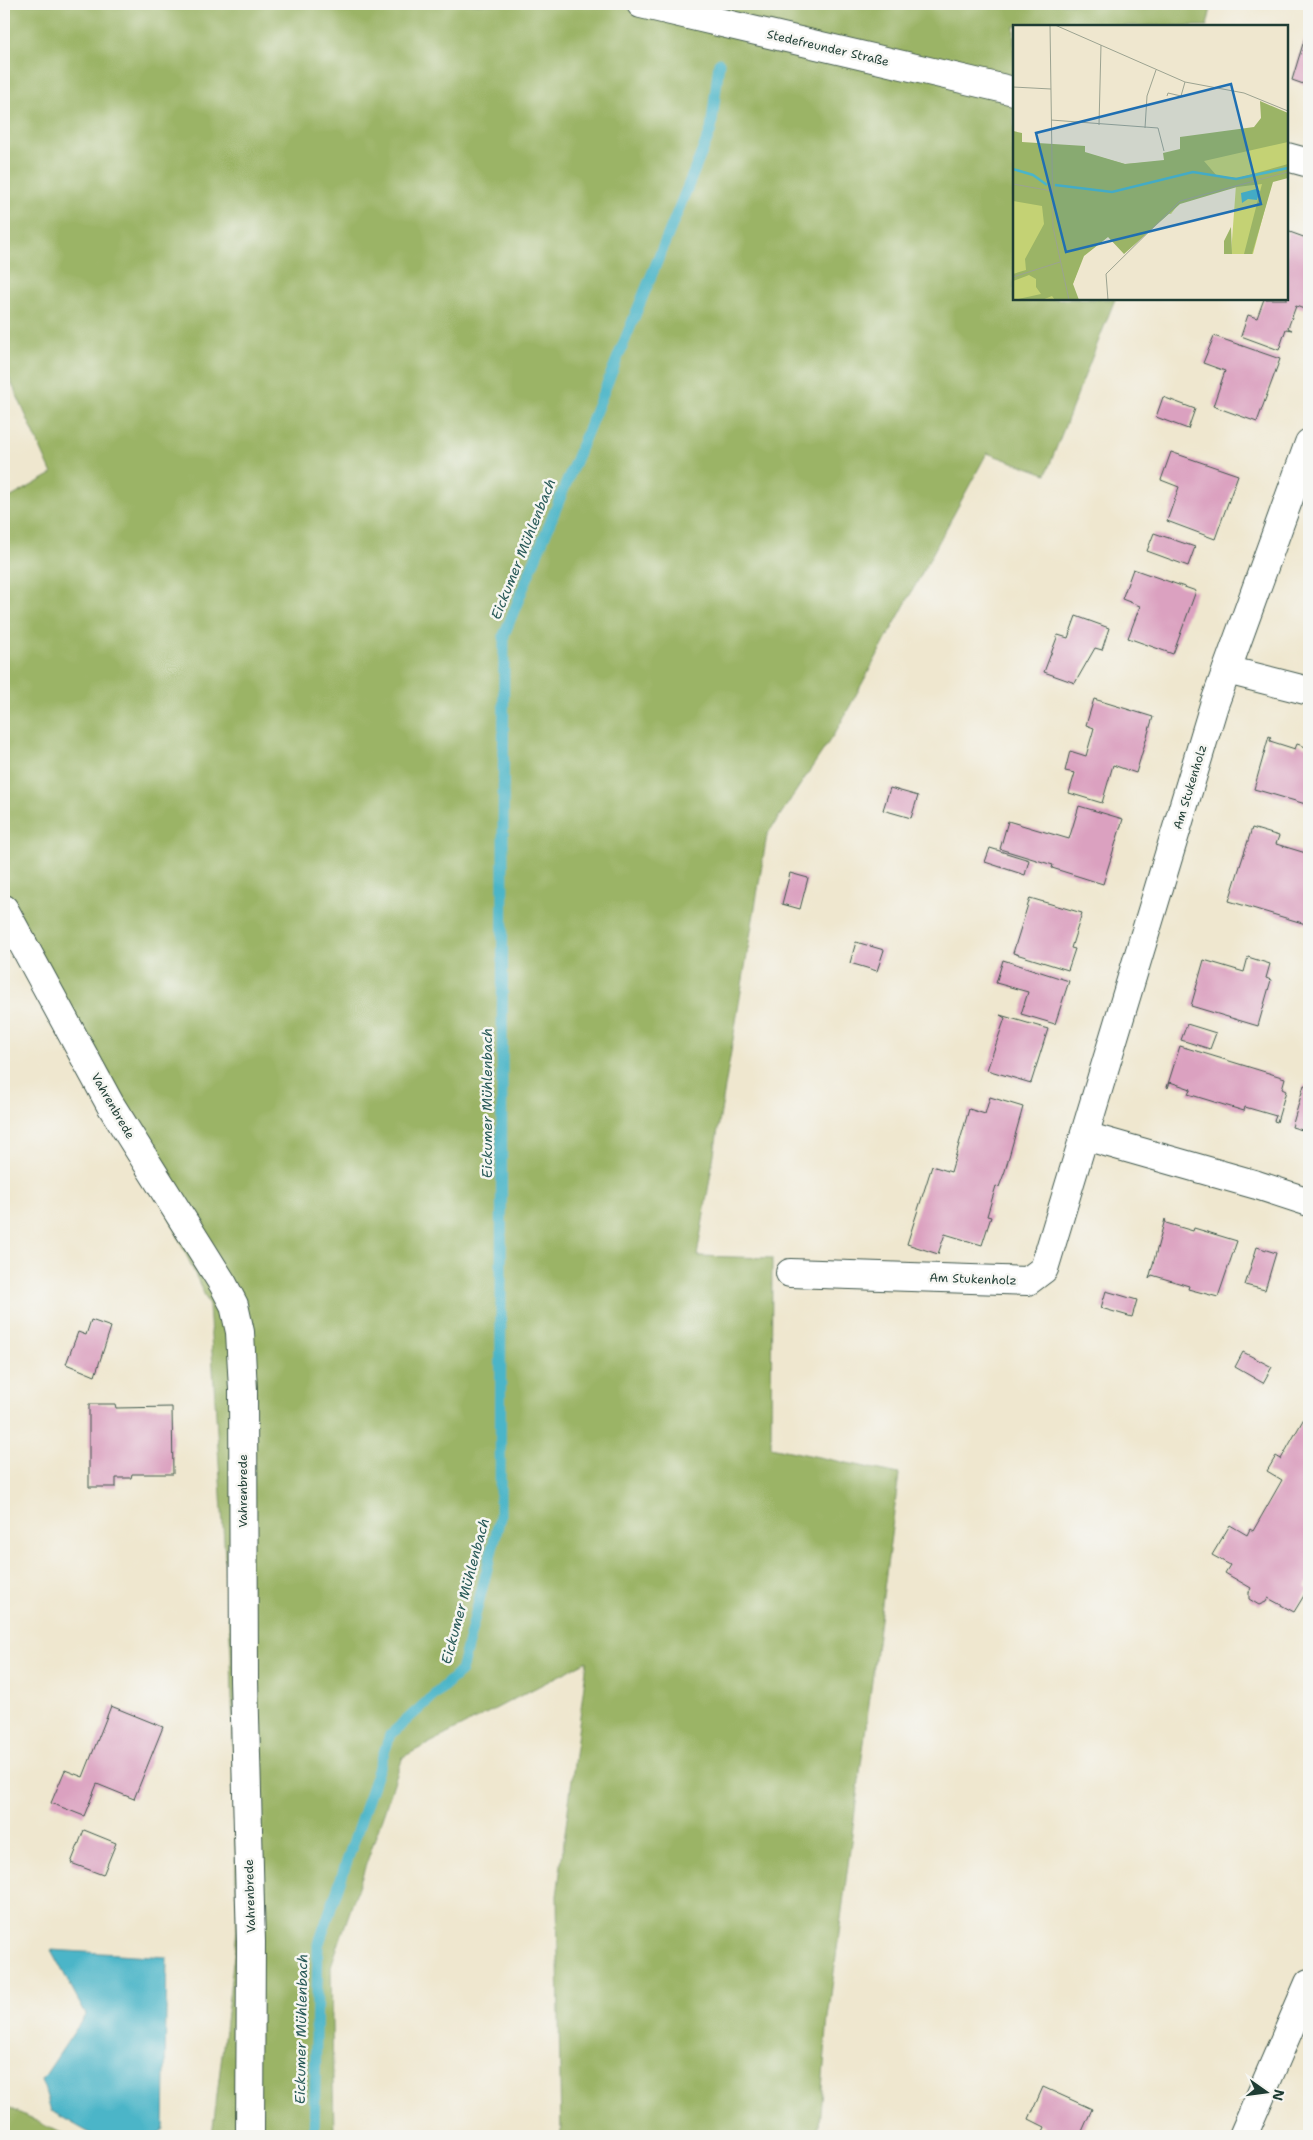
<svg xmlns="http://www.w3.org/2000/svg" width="1313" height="2140" font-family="'Shantell Sans',sans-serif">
<rect width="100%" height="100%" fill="#f6f6f2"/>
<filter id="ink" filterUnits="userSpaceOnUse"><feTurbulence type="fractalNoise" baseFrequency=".02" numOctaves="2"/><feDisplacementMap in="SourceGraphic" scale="10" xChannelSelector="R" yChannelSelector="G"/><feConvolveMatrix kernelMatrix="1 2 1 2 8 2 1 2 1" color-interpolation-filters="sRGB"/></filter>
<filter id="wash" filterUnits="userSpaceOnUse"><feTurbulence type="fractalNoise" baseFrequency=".0096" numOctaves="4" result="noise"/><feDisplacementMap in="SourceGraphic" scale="20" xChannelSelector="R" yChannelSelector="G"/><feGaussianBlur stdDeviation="1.12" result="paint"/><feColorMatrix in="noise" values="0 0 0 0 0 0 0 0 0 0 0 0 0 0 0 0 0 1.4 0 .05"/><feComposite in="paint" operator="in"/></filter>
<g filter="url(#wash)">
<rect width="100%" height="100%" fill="#efe7cf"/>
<!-- forest -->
<g fill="#9bb466" stroke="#5d784d">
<polygon points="4,4 1212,4 1207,26 1014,26 1014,299 1115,299 1046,474 987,453 838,728 767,835 697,1256 772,1258 771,1447 899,1474 828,2018 818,2136 561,2136 557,1896 587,1661 403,1757 331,1966 334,2136 212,2136 237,1931 231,1653 209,1305 106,1076 4,888 4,501 52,474 4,366"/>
<polygon points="4,2105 66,2136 4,2136"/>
</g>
<!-- water -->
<polygon fill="#4bb5c8" stroke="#35797e" points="51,1950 167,1957 164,2129 155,2136 95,2136 51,2111 42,2080 86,2014"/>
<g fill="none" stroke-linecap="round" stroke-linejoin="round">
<!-- stream -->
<polyline stroke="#4bb5c8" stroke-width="11" points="314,2136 318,1946 390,1735 461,1671 500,1518 504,635 711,130 719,63"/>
</g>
<g id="blocks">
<!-- building -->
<g fill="#dba1c0">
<polygon points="1309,24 1309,86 1292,80"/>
<polygon points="1287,231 1309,239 1309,295 1304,309 1296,306 1288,328 1292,330 1286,329 1279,350 1241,336 1248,315 1257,318 1264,299 1287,299"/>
<polygon points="1214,336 1280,359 1257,422 1213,406 1225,371 1203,363"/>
<polygon points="1163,397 1195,409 1188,429 1156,417"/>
<polygon points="1171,452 1238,475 1215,539 1167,521 1179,487 1161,480"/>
<polygon points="1154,533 1195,547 1188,566 1147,551"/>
<polygon points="1133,569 1196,591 1173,654 1128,638 1140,606 1122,599"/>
<polygon points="1076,616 1109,628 1102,650 1095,648 1075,683 1044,672 1058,635 1068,638"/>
<polygon points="1094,699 1153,717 1136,773 1113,765 1102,803 1069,793 1075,773 1065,771 1070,751 1086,756 1094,728 1086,725"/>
<polygon points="1269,736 1271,737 1270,741 1295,749 1297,744 1309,748 1309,805 1254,789"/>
<polygon points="890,788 918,796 911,818 883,810"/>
<polygon points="1079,806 1123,819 1103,884 1052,868 1053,865 1000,849 1008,821 1069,839"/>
<polygon points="1252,828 1279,836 1276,844 1309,854 1309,925 1229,901"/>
<polygon points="990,848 1029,860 1025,875 985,862"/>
<polygon points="790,873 808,878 800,909 782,904"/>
<polygon points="1030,898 1082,913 1071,948 1075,949 1068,970 1013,953"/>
<polygon points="856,942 884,950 877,971 850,963"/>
<polygon points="1248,957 1270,964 1266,978 1271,980 1258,1026 1191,1006 1204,960 1244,972"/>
<polygon points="1003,960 1069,981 1055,1024 1021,1014 1028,992 996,983"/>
<polygon points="1000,1015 1048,1029 1031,1083 987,1070 1005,1018"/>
<polygon points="1187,1024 1216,1033 1210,1049 1181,1040"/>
<polygon points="1180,1046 1285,1078 1282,1089 1286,1091 1277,1122 1274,1121 1276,1116 1245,1107 1244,1111 1188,1094 1191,1089 1170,1082 1168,1088 1167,1087"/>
<polygon points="1304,1085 1309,1086 1309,1132 1292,1127"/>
<polygon points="990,1097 1023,1107 1005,1171 999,1187 996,1186 987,1216 991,1217 982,1245 945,1234 938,1254 907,1244 932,1166 951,1172 969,1109 985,1114"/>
<polygon points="1165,1219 1166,1223 1193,1231 1194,1228 1237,1241 1218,1297 1188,1289 1189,1286 1152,1275 1149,1279"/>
<polygon points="1257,1247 1276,1253 1265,1290 1245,1285"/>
<polygon points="1106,1291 1137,1300 1132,1317 1101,1308"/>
<polygon points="91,1320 111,1327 95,1376 66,1364 78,1332 86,1335"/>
<polygon points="1243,1352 1272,1367 1263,1383 1235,1367"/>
<polygon points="89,1404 115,1404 116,1408 172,1407 173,1474 132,1474 131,1478 116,1478 116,1487 89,1487"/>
<polygon points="1307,1413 1309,1415 1309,1580 1305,1587 1308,1589 1294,1612 1268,1598 1266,1602 1259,1605 1249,1599 1249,1592 1251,1588 1225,1573 1230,1565 1212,1555 1230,1525 1247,1535 1250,1529 1253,1531 1282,1480 1267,1471 1276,1456 1281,1459"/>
<polygon points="111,1706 163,1727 134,1799 97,1784 84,1816 51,1803 65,1770 83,1777"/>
<polygon points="84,1830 116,1843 103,1875 71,1863"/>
<polygon points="1043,2087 1092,2109 1080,2136 1041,2136 1045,2127 1029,2119"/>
</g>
</g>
</g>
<g filter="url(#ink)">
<use href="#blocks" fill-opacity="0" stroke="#3e564b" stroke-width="1"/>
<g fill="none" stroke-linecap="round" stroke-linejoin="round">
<!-- minor casing -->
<g stroke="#3e564b" stroke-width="30">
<g id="minor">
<polyline points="641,4 1014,91"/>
<polyline points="1287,157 1309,163"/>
<polyline points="1227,670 1309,691"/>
<polyline points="4,909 110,1104 223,1284 234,1305 240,1332 243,1390 244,1680 251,1942 250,2136"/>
<polyline points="1085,1136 1257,1185 1309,1202"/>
<polyline points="790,1273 1028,1281 1044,1269 1214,705 1309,443"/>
<polyline points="1243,2136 1309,1983"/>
</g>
</g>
<!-- minor -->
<use href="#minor" stroke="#fff" stroke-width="28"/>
</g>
</g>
<g text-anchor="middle" stroke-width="5" stroke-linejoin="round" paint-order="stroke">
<!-- street labels -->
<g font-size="12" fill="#1f3d34" stroke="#f6f6f2">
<text transform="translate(828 48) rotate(13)" y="4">Stedefreunder Straße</text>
<text transform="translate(1190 787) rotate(-73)" y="4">Am Stukenholz</text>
<text transform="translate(113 1106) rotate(60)" y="4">Vahrenbrede</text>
<text transform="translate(973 1279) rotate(2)" y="4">Am Stukenholz</text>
<text transform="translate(243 1491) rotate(-90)" y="4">Vahrenbrede</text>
<text transform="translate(250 1896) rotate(-92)" y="4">Vahrenbrede</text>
</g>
<!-- water labels -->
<g font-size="14" font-style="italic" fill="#2a5b59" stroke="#f6f6f2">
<text transform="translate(523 549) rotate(-68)" y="5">Eickumer Mühlenbach</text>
<text transform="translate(487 1103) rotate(-90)" y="5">Eickumer Mühlenbach</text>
<text transform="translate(465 1591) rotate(-75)" y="5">Eickumer Mühlenbach</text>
<text transform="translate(301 2029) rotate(-89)" y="5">Eickumer Mühlenbach</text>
</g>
</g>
<!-- overview -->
<g transform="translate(1013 25)">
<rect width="275" height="275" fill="#efe7cf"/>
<path d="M275,89v50l-16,18 -19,72h-22l5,-69 -56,17 -9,12 -17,-2 -45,24 -26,20 -16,44h-54v-99l72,-48 40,11 40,-3 16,-11 49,-18 32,-5z" fill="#c4d274"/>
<path d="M247,76l28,12v29l-84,19 13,15 21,2 50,-14v14l-15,4 -21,72h-8l18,-70 -25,3 -57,17 -56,50 -16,-17 -24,19 -11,28 6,16h-24l-3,-4 -10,4h-28l27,-6 -5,-7v-8l-7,-4 -16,6v-7l13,-4 -1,-11 19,-35 -2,-18 -29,-5v-70l9,2v9l63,4v6l40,12 39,-4 -1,-7 17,-4v-12l74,-10 7,-9zM218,202l1,27h-8v-13z" fill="#9bb466"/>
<path d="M243,164l4,2 -3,9 -9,-1 -6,4 -1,-10z" fill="#4bb5c8"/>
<path fill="none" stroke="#4bb5c8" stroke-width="2.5" d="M0,144l20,6 14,10M42,160l57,7 81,-20 43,7 52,-11"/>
<path fill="none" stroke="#9ca391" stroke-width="1" d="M37,0l3,202 16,73M42,0l130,57 59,11 44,18M0,62l38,2M154,71l1,-3 13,3 4,-14M38,95l107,8 6,23M86,100l2,-80M132,103l2,-32 9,-26M0,159l39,7M0,252l47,-15M95,275l-2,-26 74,-73 108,-29"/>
<path fill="#1f6fb2" fill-opacity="0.15" stroke="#1f6fb2" stroke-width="2.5" d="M218,59l30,120 -195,48 -30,-119z"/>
<rect width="275" height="275" fill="none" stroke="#1f3d34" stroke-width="2.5"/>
</g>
<!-- margin -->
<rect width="1313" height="2140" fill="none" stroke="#f6f6f2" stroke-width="20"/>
<!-- north arrow -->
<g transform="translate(1266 2092) rotate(104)" stroke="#f6f6f2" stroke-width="4" paint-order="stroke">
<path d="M0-4L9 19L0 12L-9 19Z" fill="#1f3d34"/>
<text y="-8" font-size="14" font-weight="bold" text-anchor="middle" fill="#1f3d34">N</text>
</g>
</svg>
